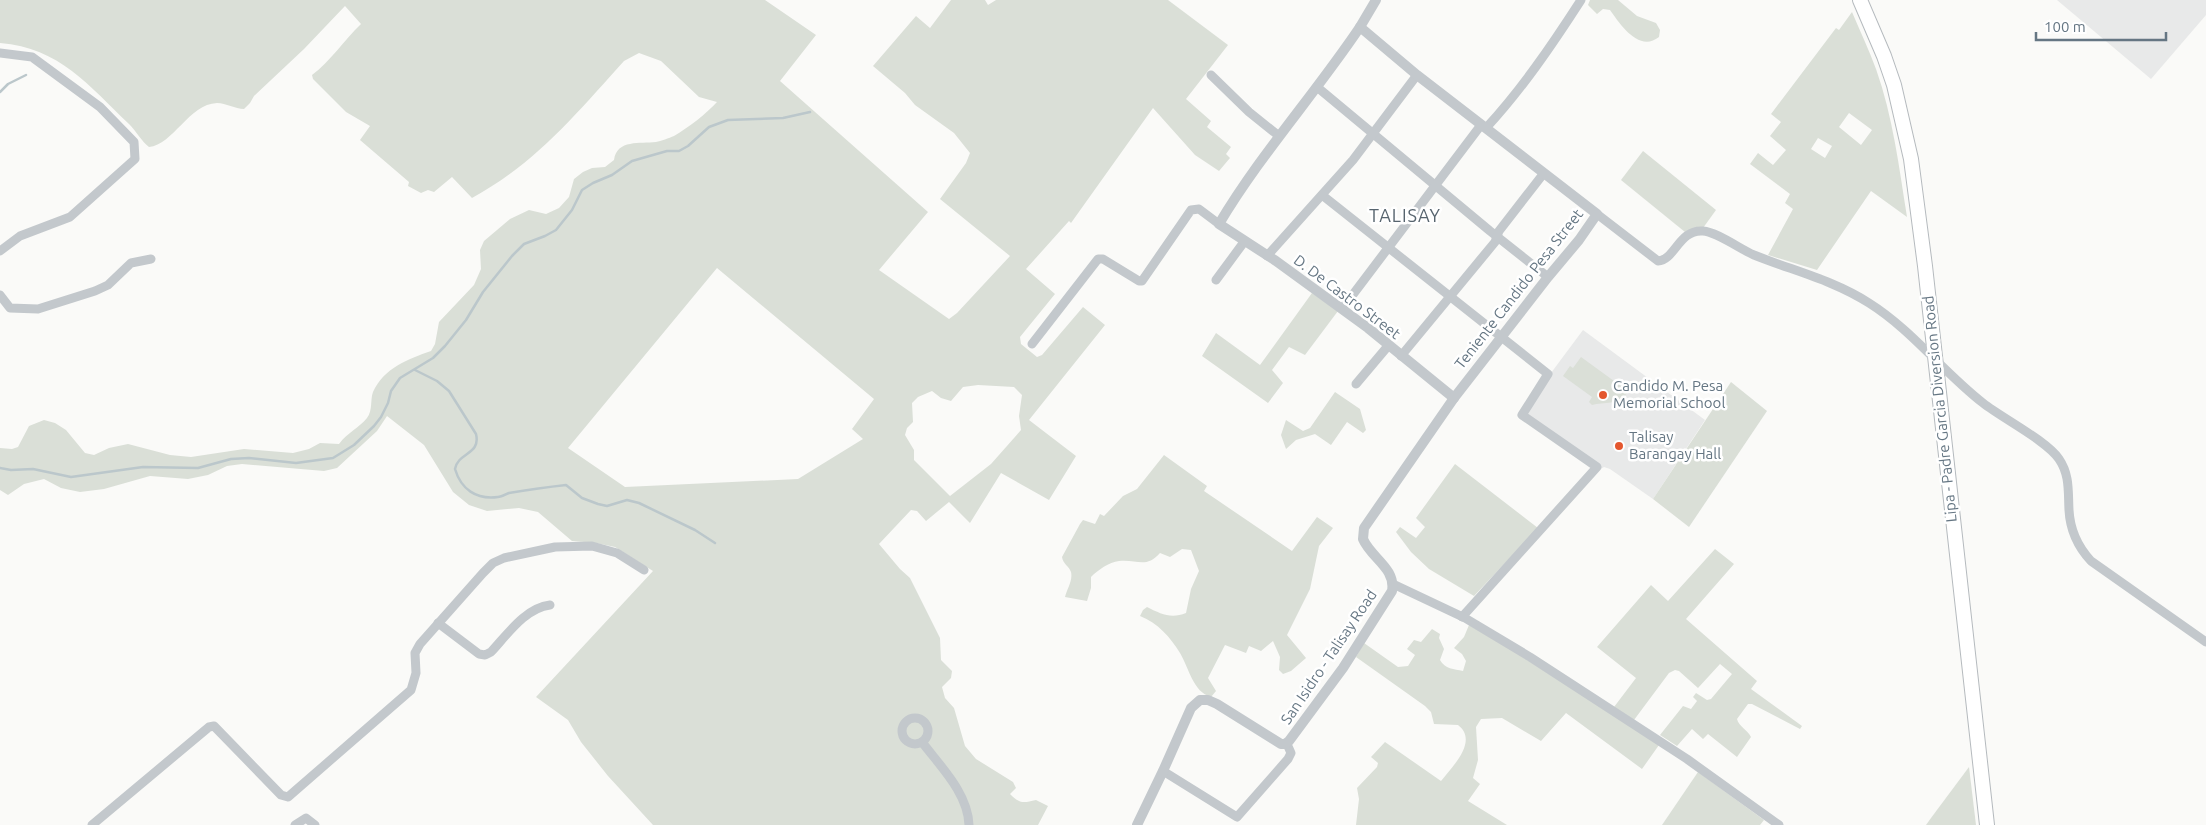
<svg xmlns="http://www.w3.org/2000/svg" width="2206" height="825" font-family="Ubuntu,sans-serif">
<rect width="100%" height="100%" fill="#fafaf8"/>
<!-- built -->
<g fill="#e8e9e9">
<polygon points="2057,0 2206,0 2206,15 2151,79"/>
<polygon points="1583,330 1705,420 1653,499 1610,469 1604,467 1599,470 1526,415 1551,373"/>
</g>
<!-- green -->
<g fill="#dadfd7" fill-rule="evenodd">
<path d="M0,0h765l51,35 -36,46 148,131 -49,58 70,49 8,-6 53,-57 -70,-57 26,-36 4,-10 -16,-20 -39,-28 -10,-12 -32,-27 43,-50 14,12 21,-28h34l3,5 8,-5h172l60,45 -42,54 25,22 -4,6 24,20 -5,7 4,4 -11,13 -24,-16 -42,-47 -82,115 -2,-2 -43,48 29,25 -35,43 1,7 16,13 5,-2 41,-48 22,18 -76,95 47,36 -27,44 -48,-27 -31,50 -21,-21 -23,19 -9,-10 -6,-1 -32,34 21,25 10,9 30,60 1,22 11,11 -1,7 -9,9 3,11 9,10 11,38 11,13 37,23 3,6 -6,6c10,10 13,9 26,6l12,6 -10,19h-385l-45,-49 -27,-34 -13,-22 -32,-23 117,-126 -38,-24 -19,-4 -24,-2 -34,-29 -19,-4 -32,3 -18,-6 -16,-13 -29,-47 -37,-29 -10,15 -40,37 -13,3 -82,-7 -15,2 -19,9 -20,4 -38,-3 -46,13 -24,3 -19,-4 -17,-9 -20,5 -16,11 -8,-5v-42l12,1 6,-2 11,-21 15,-6 11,3 11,7 19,23 9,2 15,-7 19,-4 42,11 21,2 53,-8 49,4 16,-4 11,-6 19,1c9,-12 20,-16 28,-26 6,-8 3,-18 6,-26 11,-24 35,-33 58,-41l4,-7 4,-22 35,-37 7,-16 -1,-19 4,-9 26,-22 19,-9 17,4 13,-6 10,-11 5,-18 9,-7 9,-4 13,-1 9,-7c3,-21 26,-16 42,-18 5,-1 13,-4 18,-6 15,-9 32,-22 43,-34l-18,-5 -38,-36 -22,-8 -15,8c-47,52 -89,103 -152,137l-20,-21 -18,15 -6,-2 -7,3 -13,-7 1,-4 -49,-42 10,-14 -24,-14 -33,-33 -1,-4c18,-13 32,-35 49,-51l-16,-18 -41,43 -50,47 -4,7 -6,6c-9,0 -18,-6 -27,-6 -28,1 -44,42 -68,44 -7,-5 -13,-16 -20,-23 -41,-39 -69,-76 -129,-81zM717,268l157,131 -22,30 11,10 -65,40 -173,8 -57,-39zM978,385l36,2 8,8 -3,21 2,14 -30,34 -41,32 -36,-36v-10l-9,-15 2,-7 6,-6 -1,-19 6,-6 14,-6 9,7 10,3 12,-14z"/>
<path d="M1590,0h28l19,16 19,7 4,7 -1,7c-20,16 -39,-13 -49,-27l-7,-1 -6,5 -9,-9z"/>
<path d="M1852,12c8,19 17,38 24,57 17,48 23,98 31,148l-36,-26 -54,79 -49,-15 25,-46 -8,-6 5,-9 -40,-30 8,-11 15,12 13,-15 -16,-14 11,-14 -10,-8 65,-86 3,2zM1849,113l23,17 -11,15 -22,-18zM1818,138l14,8 -7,12 -14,-9z"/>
<polygon points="1643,151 1716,210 1703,228 1685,232 1621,180"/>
<polygon points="1312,293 1338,311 1305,355 1289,347 1272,370 1283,383 1268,403 1202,356 1216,333 1260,365"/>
<path d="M1581,357l44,32 2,4c-8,12 -23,9 -35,12l-3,-3 3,-5 -29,-21 7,-10 3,2z"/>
<polygon points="1731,382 1767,411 1689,527 1653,499"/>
<polygon points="1335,392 1360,409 1366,430 1363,433 1347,422 1331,445 1315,434 1296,440 1286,449 1281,435 1286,420 1303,431 1310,428"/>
<path d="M1164,455l43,31 -3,5 88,60 25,-34 16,11 -14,18 -9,43 -23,46 19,23 -15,13 -8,3 -4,-4 1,-13 -7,-16 -12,10 -12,-5 -3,7 -21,-8 -17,33 8,13 -5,6c-18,-5 -22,-29 -31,-44 -10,-16 -22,-30 -40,-37l3,-6 4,-3c14,7 24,12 39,6l5,-24 8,-18 -8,-21 -9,-1 -12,8 -10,-4c-14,16 -23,6 -41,8 -10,1 -21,9 -28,16v11l-4,13 -22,-4c2,-8 8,-17 6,-25 -2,-6 -8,-8 -9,-15l18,-33 3,-4 12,4 5,-10 4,2 19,-20 14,-7z"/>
<polygon points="1455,464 1538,528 1474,596 1429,569 1411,552 1396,532 1400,527 1416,538 1425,527 1416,518"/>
<path d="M1715,549l19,15 -48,55 71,62 -6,8 51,37 -2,3 -48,-25h-4l-11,15c2,8 10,10 14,18l-14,20 -29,-23 -5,5 -11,-10 -15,17 -17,-11 23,-29 8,3 6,-8 -4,-4 3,-4 11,7 4,-1 21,-25 -12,-10 -22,24 -19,-17 -4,-1 -6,3 -35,47 -20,-13 22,-29 -39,-31 54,-62 17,16z"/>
<path d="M1469,625l40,23 150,97 -17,24 -76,-56 -25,28 -39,-23 -21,1 -5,8 2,33 -5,18 7,6 -12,17 39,24h-151l3,-26 -2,-11 20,-21 1,-4 -7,-6 14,-15 56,39c11,-14 38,-40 17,-56l-24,-1 -3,-12 -6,-6 -69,-49 8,-14 34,24 10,-1 7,-11 -8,-6 7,-9 7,2 11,-13 8,5 -1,4 5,11 -4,11c5,9 14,9 23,11l3,-10 -4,-7 -8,-6 10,-11z"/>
<polygon points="1969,767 1976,825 1926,825 1931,818"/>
<polygon points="1698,772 1764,820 1760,825 1662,825"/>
</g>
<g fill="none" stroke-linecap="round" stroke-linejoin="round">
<!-- stream -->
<g stroke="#bbc7cb" stroke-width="2.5">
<polyline points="0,92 8,84 26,75"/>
<path d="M415,370l22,11 12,10 27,43c5,21 -18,18 -21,35 6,20 21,31 43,28 4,0 8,-3 11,-4 18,-3 39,-6 57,-8l16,13 16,6 9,2 20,-6 12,3 56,27 20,13"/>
<polyline points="0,468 11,470 33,469 71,477 143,467 198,468 231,459 249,458 296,463 333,458 354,445 374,426 381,417 388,403 391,391 400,378 433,358 445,346 466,320 483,292 512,256 524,244 545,236 556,230 572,210 582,190 593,183 612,175 632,161 667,151 679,151 688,146 709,127 728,120 783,118 810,112"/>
</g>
<!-- primary casing -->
<g stroke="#b5babe" stroke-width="16">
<polyline id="primary" points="1860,0 1884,56 1894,85 1911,159 1925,266 1987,825"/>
</g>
<!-- minor -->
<g stroke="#c3c8cc" stroke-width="9">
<polyline points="0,53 32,57 100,107 134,142 135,159 70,217 20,236 0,251"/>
<polyline points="1211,75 1249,112 1279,136"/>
<polyline points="1317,87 1490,231 1548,277"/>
<path d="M1486,128c36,-39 66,-83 95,-128"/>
<polyline points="1322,195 1548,374 1522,415 1597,467 1462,617"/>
<path d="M1597,214l61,47c17,-1 21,-32 45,-30 14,1 37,18 51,24 40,16 79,25 115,48 43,27 74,69 114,100 19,15 64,38 76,56 11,16 9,33 10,51 1,19 9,37 22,51l115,81"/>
<polyline points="1267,256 1353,160 1417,75"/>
<polyline points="1216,280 1244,242"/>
<polyline points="0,295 10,308 38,309 95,291 108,285 131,263 151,259"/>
<polyline points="1342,309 1481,125"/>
<polyline points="1032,344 1098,259 1103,259 1139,281 1142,281 1191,210 1199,209 1219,224"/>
<polyline points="1401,356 1495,242 1499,231 1544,173"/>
<polyline points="1356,384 1388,346"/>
<polyline points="1393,584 1465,618 1530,657 1687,759 1779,825"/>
<path d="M438,623l41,31 6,1 6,-3c16,-17 34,-44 59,-47"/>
<circle cx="915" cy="731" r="13"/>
<path d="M922,742c18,24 46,51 47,83"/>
<polyline points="1163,771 1237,817 1288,759 1291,753 1287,744"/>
<polyline points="92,825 209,727 214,726 281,795 288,797 411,690 416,673 415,653 420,644 483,573 493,563 504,558 555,547 592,546 617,553 644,570"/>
<polyline points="295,825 306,818 315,825"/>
</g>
<!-- tertiary -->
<g stroke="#c3c8cc" stroke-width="10">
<path d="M1360,27c-45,67 -100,128 -141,197l57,37 92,67 86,70"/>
<path d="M1137,825l26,-54 28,-63 9,-8h8l9,4 64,40h4l4,-3 54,-73 49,-77c4,-23 -21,-33 -29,-52l1,-11 90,-130 94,-121 31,-37 18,-26 -180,-139 -57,-48 16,-27"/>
</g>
<!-- primary -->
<use href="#primary" stroke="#fff" stroke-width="14"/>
</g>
<!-- markers -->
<g fill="#e4572e" stroke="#fff" stroke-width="2">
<circle cx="1603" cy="395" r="5"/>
<circle cx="1619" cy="446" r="5"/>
</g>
<g text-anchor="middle" stroke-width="5" stroke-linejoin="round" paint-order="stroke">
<!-- street labels -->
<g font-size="15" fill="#657683" stroke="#fff">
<text transform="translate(1519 289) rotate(-52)" y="5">Teniente Candido Pesa Street</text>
<text transform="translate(1347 297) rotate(37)" y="5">D. De Castro Street</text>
<text transform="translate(1940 409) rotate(-96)" y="5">Lipa - Padre Garcia Diversion Road</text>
<text transform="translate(1329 657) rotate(-56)" y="5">San Isidro - Talisay Road</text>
</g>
<!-- poi labels -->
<g font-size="15" fill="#657683" stroke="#fff" text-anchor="start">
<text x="1613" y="391">Candido M. Pesa<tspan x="1613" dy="17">Memorial School</tspan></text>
<text x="1629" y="442">Talisay<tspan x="1629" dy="17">Barangay Hall</tspan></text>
</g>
<!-- quarter labels -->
<g font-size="18" letter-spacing="1" fill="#57646e" stroke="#fff">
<text x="1405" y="222">TALISAY</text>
</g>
</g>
<!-- scale -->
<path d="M2036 32v8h130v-8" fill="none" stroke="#657683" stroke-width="2.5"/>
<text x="2044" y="32" font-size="15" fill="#657683" stroke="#ffffff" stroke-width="4" paint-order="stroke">100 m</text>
</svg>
